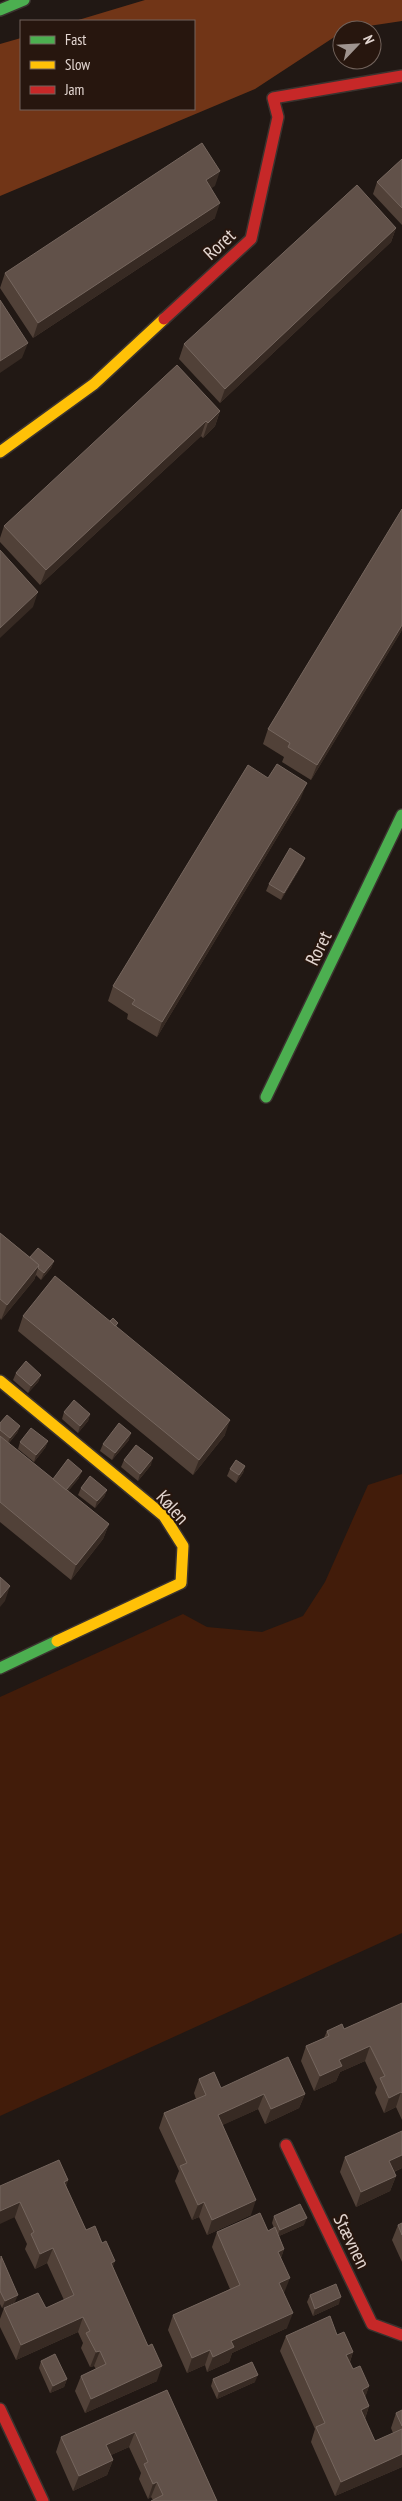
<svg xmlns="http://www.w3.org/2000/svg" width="402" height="2501" font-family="'PT Sans Narrow',sans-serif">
<rect width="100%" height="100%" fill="#211814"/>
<!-- green -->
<polygon fill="#421c0a" points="402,1474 402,1933 0,2116 0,1697 183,1614 207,1627 262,1632 303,1616 325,1582 368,1485"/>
<!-- forest -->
<polygon fill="#713517" points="145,0 402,0 402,21 342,30 342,32 255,89 0,196 0,44 21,38 21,109 194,109 194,21 75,21"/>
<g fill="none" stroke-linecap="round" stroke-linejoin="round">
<!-- fast casing -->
<g stroke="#3b332f" stroke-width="14">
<g id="fast">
<polyline points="0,10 24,0"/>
<polyline points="266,1097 402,815"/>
<polyline points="0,1668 57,1641"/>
</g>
</g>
<!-- slow casing -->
<g stroke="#3b332f" stroke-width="14">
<g id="slow">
<polyline points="0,452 94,384 164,319"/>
<polyline points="0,1381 164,1516 183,1546 181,1583 57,1641"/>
</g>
</g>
<!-- jam casing -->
<g stroke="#3b332f" stroke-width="14">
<g id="jam">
<polyline points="164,319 251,239 278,117 273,98 402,76"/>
<polyline points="286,2145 372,2324 402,2335"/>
<polyline points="0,2409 43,2501"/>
</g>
</g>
<!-- fast -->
<use href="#fast" stroke="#4caf50" stroke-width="11"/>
<!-- slow -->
<use href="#slow" stroke="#ffc107" stroke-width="11"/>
<!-- jam -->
<use href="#jam" stroke="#c62828" stroke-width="11"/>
</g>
<!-- wall -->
<g fill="#514138">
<polygon points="402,159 402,225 373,194 377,182"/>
<polygon points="215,186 211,188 215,218 33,338 0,288 5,273"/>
<polygon points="396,228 391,242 220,403 179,359 184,344"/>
<polygon points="220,411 215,426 203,438 201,436 40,585 0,542 0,538 4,526"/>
<polygon points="402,630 311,780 282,762 284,757 263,744 268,729"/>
<polygon points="301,798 157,1037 127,1019 128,1014 108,1001 113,986"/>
<polygon points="305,858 302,865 281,900 266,891 269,884"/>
<polygon points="0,1233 30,1257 54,1261 51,1268 41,1280 36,1275 34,1280 1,1320 0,1318"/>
<polygon points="23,1316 110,1321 118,1323 116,1327 225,1435 193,1475 18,1331"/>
<polygon points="16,1373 41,1375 38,1382 28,1393 13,1380"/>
<polygon points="64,1412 90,1414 88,1421 78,1433 62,1419"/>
<polygon points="0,1423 20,1426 17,1433 9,1443 53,1479 79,1478 68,1491 109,1524 103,1539 71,1580 0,1522"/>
<polygon points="129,1440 112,1460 100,1451 103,1444"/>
<polygon points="48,1441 45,1448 34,1462 18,1449 20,1442"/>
<polygon points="124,1460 151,1465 138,1481 121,1467"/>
<polygon points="245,1466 243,1473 236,1483 227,1476 230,1469"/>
<polygon points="81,1488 107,1490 104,1497 95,1508 78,1495"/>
<polygon points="402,2003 402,2120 396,2107 384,2113 375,2093 377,2087 365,2061 340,2072 336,2081 314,2091 301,2061 306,2046 324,2038 327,2031 344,2029"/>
<polygon points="199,2079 221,2088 305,2094 299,2108 265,2124 258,2109 222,2125 251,2215 207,2235 199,2217 192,2220 175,2181 179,2171 159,2128 164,2113 196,2099 194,2093"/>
<polygon points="402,2131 402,2168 394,2172 396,2176 390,2191 356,2207 340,2172 345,2157"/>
<polygon points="68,2180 66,2186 86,2230 113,2267 157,2381 85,2413 75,2391 81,2376 96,2369 94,2366 90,2367 81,2348 83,2343 78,2332 16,2360 0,2327 0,2319 4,2308 46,2308 64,2300 47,2263 35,2269 25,2249 27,2244 0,2186"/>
<polygon points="274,2216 304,2225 279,2236 284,2249 281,2258 287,2328 232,2353 229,2362 207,2372 205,2365 187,2373 168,2330 173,2315 230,2289 212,2247 217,2232 268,2231 274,2228 272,2223"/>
<polygon points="398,2225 402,2235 402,2262 392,2240"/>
<polygon points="0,2257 15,2302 2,2308 0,2304"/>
<polygon points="310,2295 339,2304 313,2316 307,2302"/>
<polygon points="337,2335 353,2352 350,2362 353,2369 369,2386 365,2397 369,2406 365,2419 375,2441 393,2433 391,2428 396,2413 402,2410 402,2467 335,2496 311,2442 315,2429 280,2351 286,2336"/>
<polygon points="41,2361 67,2379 64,2387 50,2393 39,2368"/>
<polygon points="213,2379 255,2382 217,2399 211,2386"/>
<polygon points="167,2390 217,2501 153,2500 151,2497 148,2499 139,2479 141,2473 129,2447 111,2455 113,2460 107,2475 73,2491 56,2452 61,2437"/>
</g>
<!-- shaded-wall -->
<g fill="#372a23">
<polygon points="220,171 215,186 200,195 206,180"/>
<polygon points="220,203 215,218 33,338 38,323"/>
<polygon points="396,228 391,242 220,403 225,389"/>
<polygon points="28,343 22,358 0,373 0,361"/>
<polygon points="220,411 215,426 203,438 208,423"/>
<polygon points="206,421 201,436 40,585 46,570"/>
<polygon points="38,592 33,607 0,638 0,628"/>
<polygon points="402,625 402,630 311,780 317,765"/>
<polygon points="307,783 301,798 157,1037 162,1022"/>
<polygon points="305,858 302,865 281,900 284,893"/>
<polygon points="54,1261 51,1268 41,1280 44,1273"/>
<polygon points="39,1265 34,1280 1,1320 7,1305"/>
<polygon points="41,1375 38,1382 28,1393 31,1386"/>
<polygon points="90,1414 88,1421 78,1433 80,1426"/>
<polygon points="230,1420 225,1435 193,1475 199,1460"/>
<polygon points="20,1426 17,1433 7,1445 10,1438"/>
<polygon points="131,1433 129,1440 112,1460 115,1453"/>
<polygon points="48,1441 45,1448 34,1462 36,1455"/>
<polygon points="153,1458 151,1465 138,1481 140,1474"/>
<polygon points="245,1466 243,1473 236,1483 239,1475"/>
<polygon points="82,1471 79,1478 63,1498 65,1491"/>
<polygon points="107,1490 104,1497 95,1508 97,1501"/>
<polygon points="109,1524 103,1539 71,1580 76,1565"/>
<polygon points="10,1586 5,1601 0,1607 0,1598"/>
<polygon points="370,2046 365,2061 340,2072 336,2081 314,2091 320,2076 339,2060"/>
<polygon points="401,2092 396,2107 384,2113 389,2098"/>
<polygon points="264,2094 258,2109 212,2130 218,2115"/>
<polygon points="305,2094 299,2108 265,2124 271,2109"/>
<polygon points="402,2155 402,2168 383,2176 389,2161"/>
<polygon points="396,2176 390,2191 356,2207 361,2192"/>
<polygon points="68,2180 63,2195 64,2182"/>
<polygon points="256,2200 251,2215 207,2235 212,2220"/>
<polygon points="20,2202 15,2217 0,2224 0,2211"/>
<polygon points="204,2202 199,2217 192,2220 198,2205"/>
<polygon points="307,2218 304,2225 277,2237 280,2230"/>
<polygon points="53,2248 47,2263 35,2269 40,2254"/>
<polygon points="284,2249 279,2264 278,2252"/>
<polygon points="115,2261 110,2276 111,2263"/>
<polygon points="290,2278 284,2293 274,2298 279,2283"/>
<polygon points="18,2295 15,2302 2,2308 5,2301"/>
<polygon points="341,2297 339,2304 313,2316 315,2309"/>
<polygon points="293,2313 287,2328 232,2353 229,2362 207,2372 213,2357 231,2341"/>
<polygon points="83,2317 78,2332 16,2360 21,2345"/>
<polygon points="210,2350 205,2365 187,2373 192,2358"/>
<polygon points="100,2351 94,2366 90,2367 96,2352"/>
<polygon points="353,2352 348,2367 346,2355"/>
<polygon points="162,2366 157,2381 85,2413 91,2399"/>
<polygon points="258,2375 255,2382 217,2399 219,2392"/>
<polygon points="67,2379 64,2387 50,2393 53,2386"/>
<polygon points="369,2386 364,2401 362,2390"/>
<polygon points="369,2406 364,2421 361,2410"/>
<polygon points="135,2432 129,2447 100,2460 106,2445"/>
<polygon points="402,2454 402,2467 335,2496 341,2482"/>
<polygon points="113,2460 107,2475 73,2491 79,2476"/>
<polygon points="157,2482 151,2497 148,2499 153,2484"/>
</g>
<!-- building -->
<g fill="#615149" stroke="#75665e">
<polygon points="202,143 220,171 206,180 220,203 38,323 5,273"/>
<polygon points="402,159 402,208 377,182"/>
<polygon points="357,185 396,228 225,389 184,344"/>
<polygon points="0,300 28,343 0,361"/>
<polygon points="177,365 220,411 208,423 206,421 46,570 4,526"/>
<polygon points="402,509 402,625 317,765 288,747 290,743 268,729"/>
<polygon points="0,550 38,592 0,628"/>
<polygon points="277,764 307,783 162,1022 132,1004 135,1000 113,986 248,765 268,778"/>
<polygon points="290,848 305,858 284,893 269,884"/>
<polygon points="0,1233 39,1265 7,1305 0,1299"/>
<polygon points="38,1248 54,1261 44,1273 38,1268 39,1265 30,1257"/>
<polygon points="55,1276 230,1420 199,1460 23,1316"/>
<polygon points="113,1318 118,1323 115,1326 110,1321"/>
<polygon points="26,1361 41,1375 31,1386 16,1373"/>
<polygon points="74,1400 90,1414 80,1426 64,1412"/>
<polygon points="7,1415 20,1426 10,1438 0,1430 0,1423"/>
<polygon points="119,1423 131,1433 115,1453 103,1444"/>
<polygon points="31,1428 48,1441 36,1455 20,1442"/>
<polygon points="0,1436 109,1524 76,1565 0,1502"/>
<polygon points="136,1445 153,1458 140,1474 124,1460"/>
<polygon points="68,1459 82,1471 66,1490 53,1479"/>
<polygon points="236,1460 245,1466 239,1475 230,1469"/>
<polygon points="90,1476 107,1490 97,1501 81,1488"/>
<polygon points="0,1577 10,1586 0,1598"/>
<polygon points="402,2003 402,2093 401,2092 389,2098 380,2078 385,2076 370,2046 339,2060 342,2066 320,2076 306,2046 329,2036 327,2031 342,2024 344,2029"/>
<polygon points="288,2057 305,2094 271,2109 264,2094 218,2115 256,2200 212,2220 204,2202 198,2205 180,2166 187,2163 164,2113 206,2095 199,2079 214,2072 221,2088"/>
<polygon points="402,2131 402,2155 389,2161 396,2176 361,2192 345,2157"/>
<polygon points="59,2160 68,2180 64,2182 86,2230 95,2226 102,2243 106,2241 115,2261 111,2263 148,2346 152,2344 162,2366 91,2399 81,2376 106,2364 100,2351 96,2352 86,2333 90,2331 83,2317 21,2345 4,2308 38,2293 46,2308 74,2295 53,2248 40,2254 31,2234 34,2232 20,2202 0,2211 0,2186"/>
<polygon points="300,2204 307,2218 280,2230 274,2216"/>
<polygon points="260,2213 268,2231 275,2227 284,2249 278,2252 290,2278 279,2283 293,2313 231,2341 234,2347 213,2357 210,2350 192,2358 173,2315 240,2285 217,2232"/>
<polygon points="402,2223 402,2235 398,2225"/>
<polygon points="1,2256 18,2295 5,2301 0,2291"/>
<polygon points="336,2284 341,2297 315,2309 310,2295"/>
<polygon points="330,2316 337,2335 344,2332 353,2352 346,2355 353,2369 360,2366 369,2386 362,2390 369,2406 361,2410 375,2441 402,2429 402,2454 341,2482 316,2427 325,2423 286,2336"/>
<polygon points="55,2354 67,2379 53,2386 41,2361"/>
<polygon points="252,2362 258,2375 219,2392 213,2379"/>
<polygon points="167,2390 217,2501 151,2501 163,2495 157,2482 153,2484 144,2464 148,2462 135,2432 106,2445 113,2460 79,2476 61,2437"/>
<polygon points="402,2410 402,2426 396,2413"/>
</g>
<g text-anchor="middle" stroke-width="4" stroke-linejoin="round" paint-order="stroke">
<!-- street labels -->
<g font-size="19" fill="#e3d6d1" stroke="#27160e">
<text transform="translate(219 244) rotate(-43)" y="7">Roret</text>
<text transform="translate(318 948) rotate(-64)" y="7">Roret</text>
<text transform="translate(173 1507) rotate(48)" y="7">Kølen</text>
<text transform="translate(352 2241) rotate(64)" y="7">Stævnen</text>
</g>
</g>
<!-- legend -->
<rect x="20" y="20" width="175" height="90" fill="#27160e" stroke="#72635c"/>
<rect x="30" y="36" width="25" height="8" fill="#4caf50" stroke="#72635c"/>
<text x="65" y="45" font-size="15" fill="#e3d6d1">Fast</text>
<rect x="30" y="61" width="25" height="8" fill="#ffc107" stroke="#72635c"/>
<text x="65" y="70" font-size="15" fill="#e3d6d1">Slow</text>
<rect x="30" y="86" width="25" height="8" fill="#c62828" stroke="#72635c"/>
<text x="65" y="95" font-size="15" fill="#e3d6d1">Jam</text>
<!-- north arrow -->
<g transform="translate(357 45) rotate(65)"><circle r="24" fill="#27160e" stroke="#72635c"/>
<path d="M0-4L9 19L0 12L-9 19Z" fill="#9f948f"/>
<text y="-8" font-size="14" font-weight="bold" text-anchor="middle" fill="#e3d6d1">N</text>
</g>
</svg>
